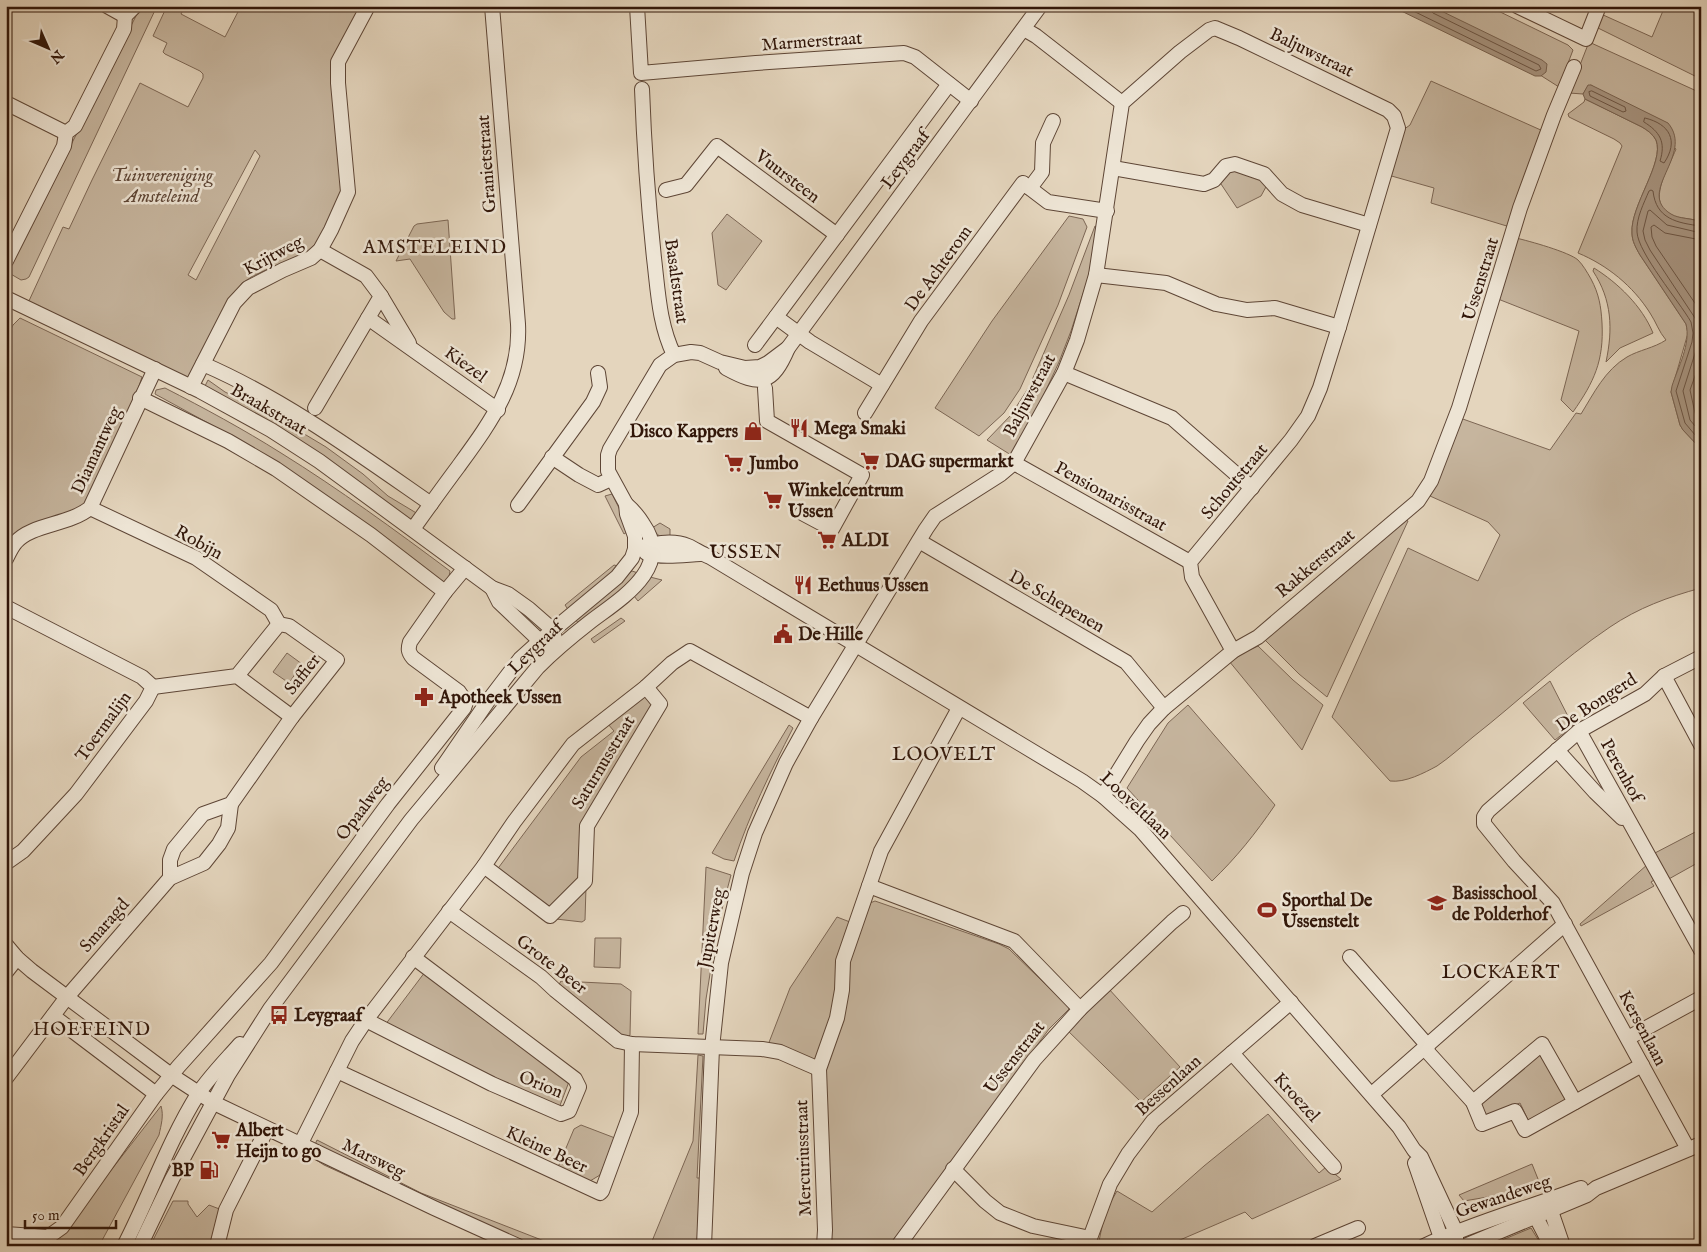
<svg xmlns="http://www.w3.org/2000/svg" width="1707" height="1252" font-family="'IM FELL English',serif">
<rect width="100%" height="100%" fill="#e4d5bd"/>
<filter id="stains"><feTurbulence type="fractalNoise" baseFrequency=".004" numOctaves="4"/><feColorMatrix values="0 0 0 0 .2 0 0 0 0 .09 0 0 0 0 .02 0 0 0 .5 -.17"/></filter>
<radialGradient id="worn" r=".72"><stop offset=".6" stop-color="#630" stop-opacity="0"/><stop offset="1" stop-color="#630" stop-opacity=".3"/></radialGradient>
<!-- green -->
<g fill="#c6b59e" stroke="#7c6654" fill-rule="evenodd">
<polygon points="141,6 157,6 29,277 26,279 21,280 9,273 8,268 14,258"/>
<path d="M167,6h18l-4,8 44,23 16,-31h122l-24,46 3,138 -5,20 -28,46 -39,12 -17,8 -11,7 -7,11 -47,86 -160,-77 35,-76 6,2 23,-49 48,-97 48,24 15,-29v-4l-3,-3 -35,-17 -2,-2 4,-9 -14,-7zM255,150l5,6 -64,124 -8,-5z"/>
<polygon points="1431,6 1488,6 1568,45 1573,50 1559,87"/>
<polygon points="1665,6 1701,6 1701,79 1596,27 1601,14 1652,37"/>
<path d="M1589,42l112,51v129c-9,-4 -19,-3 -28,-6 -29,-11 -4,-49 3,-67l-85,-64 -3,1 -5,8 -14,-1z"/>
<polygon points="1431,81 1543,131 1510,227 1431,203 1434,188 1388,175 1403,130 1410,125"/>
<path d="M1585,99l57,28c5,3 11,7 14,13 9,22 -26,66 -24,93 0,8 4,15 8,22l46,69 2,9 -17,59 9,33 3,5 18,19v139c-33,9 -63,20 -91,39 -49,33 -91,74 -137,110 -12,10 -24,21 -36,29 -13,7 -32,17 -47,15l-58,-64 76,-169 70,33 22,-46 -12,-13 -58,-26 30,-78 90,32 26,-37 5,1c13,-21 24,-44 46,-57 12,-7 27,-9 39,-17 -7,-8 -10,-18 -16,-27 -17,-27 -43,-48 -72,-60l44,-107 -2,-3 -6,-4 -45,-22 -1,-3 16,-12z"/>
<polygon points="1234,168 1261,178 1267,185 1261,196 1237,208 1219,181"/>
<polygon points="727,214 762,241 726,290 718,285 712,233"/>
<polygon points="1069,216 1083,219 1087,227 1058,305 1020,389 1004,413 979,436 935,408 992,321"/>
<polygon points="448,220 455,319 452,319 444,312 410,259 396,261 414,226 417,224"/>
<polygon points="1095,226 1097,227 1091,269 1071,331 1059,362 1039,405 1011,455 987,440 1011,415 1029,387 1069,295"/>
<path d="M1516,238c13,3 53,14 62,22 5,5 9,12 13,19 8,15 10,27 11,44 2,38 -8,59 -29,89l-12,-12 18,-69 -81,-32z"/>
<path d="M1594,268c24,15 48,38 59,65l-33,15 -14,14c7,-33 6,-62 -13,-91z"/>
<polygon points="20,318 142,377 139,386 139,394 85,507 6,550 6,339 13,325"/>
<polygon points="208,380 225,392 276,417 326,447 363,474 388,496 418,514 414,519 408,519 204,388"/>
<path d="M165,388c39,20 78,41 116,65 58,36 114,77 169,118l-1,6 -5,5 -203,-141 -86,-47 1,-4z"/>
<polygon points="612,494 630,530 624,534 605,496"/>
<polygon points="1405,519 1408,521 1327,697 1299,674 1265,640 1309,603 1349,563"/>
<path d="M660,523l10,6v11c-9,-2 -13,-5 -18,-12z"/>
<polygon points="614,565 622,567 569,611 565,605"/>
<polygon points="632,571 641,574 580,625 574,618"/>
<polygon points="650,577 662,580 638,601 634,596"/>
<polygon points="621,618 625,621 594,643 591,639"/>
<path d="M1258,646l35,34 30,25 -21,45 -73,-89c8,-7 19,-10 29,-15z"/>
<polygon points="287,653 302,664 289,683 273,672"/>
<polygon points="1550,681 1573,726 1555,740 1523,703"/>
<polygon points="644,694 652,704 653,709 586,820 581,880 553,906 546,907 496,871 581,757 614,731 607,723"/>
<path d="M1188,705l87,100c-19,28 -39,53 -63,76l-85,-93 41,-65z"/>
<path d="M789,725l4,3c-23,45 -43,85 -59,133l-10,-2 -12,-6z"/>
<polygon points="1701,829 1701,861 1667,880 1653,854"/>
<polygon points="1648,864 1656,879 1651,882 1654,886 1581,926 1580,924"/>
<polygon points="706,867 731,875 718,924 706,999 703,1034 698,1034"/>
<polygon points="586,887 585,920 582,922 556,919"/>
<polygon points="875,901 999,944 1009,949 1068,1006 1069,1009 1049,1029 889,1246 828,1246 825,1066 848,960 870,903"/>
<polygon points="837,917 850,922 836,997 818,1062 768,1045 790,988"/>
<polygon points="595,938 621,938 620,968 594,967"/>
<polygon points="425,972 570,1079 559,1108 385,1025"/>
<polygon points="561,981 621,984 631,991 630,1035 626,1039 557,988"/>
<polygon points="1108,988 1180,1067 1141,1102 1066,1029"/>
<polygon points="1543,1049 1572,1100 1530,1124 1520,1103 1486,1117 1480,1104"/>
<polygon points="698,1055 703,1056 697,1178 700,1178 697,1246 650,1246 693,1141"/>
<path d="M161,1106c3,10 0,19 -2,29l-60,111h-93v-5c19,2 37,7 53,-4z"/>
<polygon points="1268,1114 1319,1173 1326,1167 1341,1179 1252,1219 1245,1212 1166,1246 1098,1246 1105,1212 1117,1191 1152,1212 1204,1166"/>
<polygon points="581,1125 615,1138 600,1175 590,1181 558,1167 574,1129"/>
<polygon points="317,1140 421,1193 557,1246 523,1246 383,1192 324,1165 310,1156"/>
<polygon points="1532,1164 1540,1184 1511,1193 1464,1201 1459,1195"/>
<polygon points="173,1201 188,1201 188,1204 197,1217 209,1205 222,1210 212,1246 150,1246"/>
<polygon points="1531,1228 1542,1246 1497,1246 1495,1243"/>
</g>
<!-- water -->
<g fill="#a79480" stroke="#786250">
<polygon points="1391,6 1431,6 1542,60 1547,64 1546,72 1541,76 1535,76"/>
<path d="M1588,85h3l77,38c27,32 -33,69 3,91 8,5 21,4 30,8v227l-18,-19 -3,-5 -9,-33 1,-6c6,-19 19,-42 14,-62l-46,-69c-4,-7 -8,-14 -8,-22 -2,-27 33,-71 24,-93 -3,-6 -9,-10 -14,-13l-57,-28 -2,-5z"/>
</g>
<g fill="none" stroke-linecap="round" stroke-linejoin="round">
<!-- shore -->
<g stroke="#6c5544" stroke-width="1">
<polyline points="1403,6 1536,71 1541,69 1539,65 1433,13 1430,10 1430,6"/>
<polygon points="1592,91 1625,107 1626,111 1623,112 1590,96 1589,92"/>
<path d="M1645,118c25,6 34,23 19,45l-4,-2c6,-19 0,-29 -16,-39z"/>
<path d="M1701,226c-24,-3 -45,-7 -48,-35l-2,-1 -2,1c-5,12 -13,27 -12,41 1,21 42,69 54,90l2,11 -1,9 -16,49 9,32 16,19"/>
<polyline points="1701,233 1667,225 1650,210 1648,211 1643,231 1645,240 1650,250 1697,321 1700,332 1698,344 1683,391 1690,420 1701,433"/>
<polyline points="1701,240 1665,233 1654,225 1651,227 1652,237 1656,246 1701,312"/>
<polyline points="1701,359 1690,390 1695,413 1701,422"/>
</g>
<!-- minor casing -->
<g stroke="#5e4636" stroke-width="16">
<g id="minor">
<polyline points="107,6 125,16"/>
<polyline points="637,6 641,73 756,63 904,53 915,57 971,101"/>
<polyline points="1517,6 1586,39 1599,6"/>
<polyline points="1024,29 1036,36 1122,103"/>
<path d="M642,89c2,56 6,112 12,169 4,33 5,66 20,97"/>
<polyline points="6,103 66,133"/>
<polyline points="1113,168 1204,184 1214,180 1226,166 1235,164 1264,174 1282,194 1302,205 1369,225"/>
<polyline points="1030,188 1042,172 1043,143 1053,121"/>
<polyline points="666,190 686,185 717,146 837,235"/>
<polyline points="320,250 366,276 381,296 368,318 498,410"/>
<polyline points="6,261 64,146 66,133 75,126 124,29 125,16 135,6"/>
<polyline points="1096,275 1166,283 1216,304 1247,310 1275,308 1339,327"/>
<polyline points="381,296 409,343"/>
<polyline points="6,298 200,391 271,430 319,461 492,588 508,594 529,609 553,630 555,639"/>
<polyline points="776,317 810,342 882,385"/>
<polyline points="755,345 949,84"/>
<path d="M203,364c81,35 156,90 228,140"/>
<path d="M726,368c35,19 46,17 62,-20l252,-342"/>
<polyline points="1064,373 1172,418 1252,488"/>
<polyline points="191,387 234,303 248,288 283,270 311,258 320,250 331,230 348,192 338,83 338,62 368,6"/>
<polyline points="765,388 767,421 862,475 832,529 802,513"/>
<polyline points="140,398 228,441 276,469 371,535 445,592"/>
<polyline points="315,408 368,318"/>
<polyline points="865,413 921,321 1023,183 1048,202 1107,211"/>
<polyline points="552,457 579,475 598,485 611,479"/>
<polyline points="1014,463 1190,562"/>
<polyline points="518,505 593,402 600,387 598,373"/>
<polyline points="90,508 196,558 271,610 279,624"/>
<path d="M413,529c15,-21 30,-42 45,-62 32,-44 63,-85 60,-143l-26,-318"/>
<polyline points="919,541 1126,662 1164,708"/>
<path d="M635,549c15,-5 37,-10 53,-3 7,3 14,8 22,11l372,224 21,15 37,33 259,298 15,23 7,7 35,75v14"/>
<path d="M646,553c17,5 36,2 54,1"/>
<path d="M6,559c3,-6 6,-13 10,-17 16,-18 53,-17 74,-34l65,-139"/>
<polyline points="492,588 499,602 540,641 548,644"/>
<polyline points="6,607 142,677 153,687 146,701 76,794 23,851 6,863"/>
<polyline points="1664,676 1701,745"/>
<polyline points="153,687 237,676 292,717 337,660 289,626 279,624 237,676"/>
<polyline points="1579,731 1701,950"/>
<polyline points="1557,750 1595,792 1622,818"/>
<polyline points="442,768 488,701 520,659 540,641 617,577 632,558 635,549 635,536 627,514 626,504 608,471 608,455 610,449 660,365 674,355 691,352 700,353 720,362 745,368 760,367 768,363 788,348"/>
<polyline points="1103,796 1137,741 1149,724 1164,708 1233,651 1258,637 1418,501 1431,481 1459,408 1520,208 1554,115 1574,67"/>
<polyline points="484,866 550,916 585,881 587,826 660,704 646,687"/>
<polyline points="170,878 170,860 174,849 203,814 231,804 292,717"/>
<polyline points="869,886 1014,941 1080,1009"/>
<polyline points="449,911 541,977 555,990 618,1041 632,1044 762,1049 780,1052 819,1069"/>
<polyline points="6,945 17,958 32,971 171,1075 214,1103 434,1208 518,1246"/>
<polyline points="1350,957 1428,1046"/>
<polyline points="6,972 17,958"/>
<polyline points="53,1016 156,1094"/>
<polyline points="366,1020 492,1084 561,1114 569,1111 579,1087 575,1079 413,957"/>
<polyline points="1628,1038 1701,998"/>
<polyline points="1425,1049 1473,1102 1482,1124 1515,1111 1525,1130 1642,1065"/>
<polyline points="1232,1053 1334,1167"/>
<polyline points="337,1071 600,1193 602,1191 631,1112 632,1044"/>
<polyline points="6,1078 67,997 170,878 204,863 219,844 228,828 231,804"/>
<polyline points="1372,1094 1565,924"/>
<polyline points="1473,1102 1542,1044 1575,1102"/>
<polyline points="301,1143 352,1041 366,1020 484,866 514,822 573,744 646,687 672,663 690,651 811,718"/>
<polyline points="1688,1149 1553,903 1514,861 1484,824 1484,817 1488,811 1579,731 1645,694 1664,676 1701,657"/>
<polyline points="1415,1163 1441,1238 1449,1244"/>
<polyline points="953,1169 985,1201 1000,1213 1033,1226 1090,1238"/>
<path d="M6,1234l42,3 14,-10 94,-133 22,-27 93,-104 117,-159 76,-96 2,-6 -7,-10 -46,-34c-5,-6 -5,-9 -3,-16l35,-50 20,-24"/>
<path d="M124,1246c26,-50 44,-104 74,-152 12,-18 28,-34 42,-50"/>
<path d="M140,1246l32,-67 56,-104 42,-66 141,-189 127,-153c16,-16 34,-31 52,-45 30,-23 84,-54 53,-98 -5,-8 -10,-14 -17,-20"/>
<polyline points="217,1246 226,1210 267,1129"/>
<polyline points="704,1246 712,1048 721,963 742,873 755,833 786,763 811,718 926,529 935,516 1001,474 1014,463 1064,373 1077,340 1096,275 1122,103 1180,52 1209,30 1215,28 1239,38 1388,110 1394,116 1398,128 1339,327 1320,388 1308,416 1291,440 1190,562 1192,577 1233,651"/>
<polyline points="824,1246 825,1230 819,1069 837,1018 842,990 843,961 881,851 959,708"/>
<polyline points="898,1246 1034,1060 1080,1009 1172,922 1183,913"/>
<polyline points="1089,1246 1090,1238 1110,1184 1128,1154 1153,1121 1291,1002"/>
<polyline points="1315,1246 1358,1228"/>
<path d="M1424,1246c51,-24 105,-38 157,-58"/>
<polyline points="1465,1246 1587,1195 1596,1188 1701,1144"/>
<polyline points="1551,1246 1536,1217 1542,1203 1551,1211 1563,1246"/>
</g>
</g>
<!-- minor -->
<use href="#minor" stroke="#ede4d4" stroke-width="14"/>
</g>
<!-- icons -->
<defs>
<g id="restaurant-bare" transform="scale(1.5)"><path d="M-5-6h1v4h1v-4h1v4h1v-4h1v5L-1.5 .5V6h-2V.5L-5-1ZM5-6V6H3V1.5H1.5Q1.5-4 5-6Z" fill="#8f2418" stroke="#ede4d4" stroke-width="2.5" paint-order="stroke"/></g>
<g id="shop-bare" transform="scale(1.5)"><path d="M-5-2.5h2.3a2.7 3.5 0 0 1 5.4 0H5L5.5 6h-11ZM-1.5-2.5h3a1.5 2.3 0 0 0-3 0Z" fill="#8f2418" stroke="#ede4d4" stroke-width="2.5" paint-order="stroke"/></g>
<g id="supermarket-bare" transform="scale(1.5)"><path d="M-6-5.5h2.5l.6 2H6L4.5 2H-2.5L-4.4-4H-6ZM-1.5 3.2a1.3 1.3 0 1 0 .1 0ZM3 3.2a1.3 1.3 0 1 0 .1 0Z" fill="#8f2418" stroke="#ede4d4" stroke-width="2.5" paint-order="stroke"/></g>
<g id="civic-bare" transform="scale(1.5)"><path d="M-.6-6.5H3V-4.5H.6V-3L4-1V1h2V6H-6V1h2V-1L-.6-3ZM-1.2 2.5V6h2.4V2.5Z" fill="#8f2418" stroke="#ede4d4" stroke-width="2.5" paint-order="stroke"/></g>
<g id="pharmacy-bare" transform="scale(1.5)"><path d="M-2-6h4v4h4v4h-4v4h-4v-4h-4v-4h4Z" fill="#8f2418" stroke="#ede4d4" stroke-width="2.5" paint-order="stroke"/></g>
<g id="school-bare" transform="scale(1.5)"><path d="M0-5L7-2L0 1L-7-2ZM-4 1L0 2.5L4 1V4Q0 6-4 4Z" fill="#8f2418" stroke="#ede4d4" stroke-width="2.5" paint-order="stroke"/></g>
<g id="stadium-bare" transform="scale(1.5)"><path d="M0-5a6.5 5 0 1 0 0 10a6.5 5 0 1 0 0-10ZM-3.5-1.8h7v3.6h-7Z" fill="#8f2418" stroke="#ede4d4" stroke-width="2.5" paint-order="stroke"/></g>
<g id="bus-bare" transform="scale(1.5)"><path d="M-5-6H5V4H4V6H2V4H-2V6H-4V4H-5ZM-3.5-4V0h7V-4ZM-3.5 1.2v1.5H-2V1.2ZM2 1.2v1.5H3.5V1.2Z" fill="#8f2418" stroke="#ede4d4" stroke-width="2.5" paint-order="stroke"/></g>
<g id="fuel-bare" transform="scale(1.5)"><path d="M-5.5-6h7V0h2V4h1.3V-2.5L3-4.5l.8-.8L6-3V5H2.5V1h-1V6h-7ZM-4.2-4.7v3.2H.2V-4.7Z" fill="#8f2418" stroke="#ede4d4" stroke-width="2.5" paint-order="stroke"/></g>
</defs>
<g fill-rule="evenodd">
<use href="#restaurant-bare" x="799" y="428"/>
<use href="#shop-bare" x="753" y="431"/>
<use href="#supermarket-bare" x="870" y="461"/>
<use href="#supermarket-bare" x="734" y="463"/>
<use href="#supermarket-bare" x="773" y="500"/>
<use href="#supermarket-bare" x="827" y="540"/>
<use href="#restaurant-bare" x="803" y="585"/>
<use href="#civic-bare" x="783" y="634"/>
<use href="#pharmacy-bare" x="424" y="697"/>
<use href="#school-bare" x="1437" y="903"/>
<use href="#stadium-bare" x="1267" y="910"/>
<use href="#bus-bare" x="279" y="1015"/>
<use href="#supermarket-bare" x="221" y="1140"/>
<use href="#fuel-bare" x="209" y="1170"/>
</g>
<g text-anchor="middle" stroke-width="5" stroke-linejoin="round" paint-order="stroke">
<!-- street labels -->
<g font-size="18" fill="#311609" stroke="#ede4d4">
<text transform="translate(812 41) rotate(-4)" y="6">Marmerstraat</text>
<text transform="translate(1312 52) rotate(26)" y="6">Baljuwstraat</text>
<text transform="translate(905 159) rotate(-53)" y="6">Leygraaf</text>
<text transform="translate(486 164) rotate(-94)" y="6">Granietstraat</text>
<text transform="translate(788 176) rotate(37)" y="6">Vuursteen</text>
<text transform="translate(273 255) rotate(-28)" y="6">Krijtweg</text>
<text transform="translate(938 268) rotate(-54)" y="6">De Achterom</text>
<text transform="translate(1480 279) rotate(-73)" y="6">Ussenstraat</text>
<text transform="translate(677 281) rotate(82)" y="6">Basaltstraat</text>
<text transform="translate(466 364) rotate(36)" y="6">Kiezel</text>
<text transform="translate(1029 395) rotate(-62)" y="6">Baljuwstraat</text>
<text transform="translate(269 409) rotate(30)" y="6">Braakstraat</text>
<text transform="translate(96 450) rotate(-65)" y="6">Diamantweg</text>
<text transform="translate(1234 481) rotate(-50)" y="6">Schoutstraat</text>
<text transform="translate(1111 496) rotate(29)" y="6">Pensionarisstraat</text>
<text transform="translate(199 542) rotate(29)" y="6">Robijn</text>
<text transform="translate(1315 563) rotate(-40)" y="6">Rakkerstraat</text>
<text transform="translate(1057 601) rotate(30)" y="6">De Schepenen</text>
<text transform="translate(535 647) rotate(-44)" y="6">Leygraaf</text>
<text transform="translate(302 674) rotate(-52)" y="6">Saffier</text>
<text transform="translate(1596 702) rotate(-33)" y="6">De Bongerd</text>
<text transform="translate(103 726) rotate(-54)" y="6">Toermalijn</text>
<text transform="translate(603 762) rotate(-59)" y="6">Saturnusstraat</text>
<text transform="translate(1622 770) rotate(61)" y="6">Perenhof</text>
<text transform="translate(1136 805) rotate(43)" y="6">Looveltlaan</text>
<text transform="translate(362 808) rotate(-53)" y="6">Opaalweg</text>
<text transform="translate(104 925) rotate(-49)" y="6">Smaragd</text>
<text transform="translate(711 928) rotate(-79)" y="6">Jupiterweg</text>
<text transform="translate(552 964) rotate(38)" y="6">Grote Beer</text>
<text transform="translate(1643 1028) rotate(62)" y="6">Kersenlaan</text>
<text transform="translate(1014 1057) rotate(-52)" y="6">Ussenstraat</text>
<text transform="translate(541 1084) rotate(22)" y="6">Orion</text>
<text transform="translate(1168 1085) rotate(-42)" y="6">Bessenlaan</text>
<text transform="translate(1297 1097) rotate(48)" y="6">Kroezel</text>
<text transform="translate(101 1140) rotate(-55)" y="6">Bergkristal</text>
<text transform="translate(547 1149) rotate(25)" y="6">Kleine Beer</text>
<text transform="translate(374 1158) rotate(26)" y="6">Marsweg</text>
<text transform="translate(803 1158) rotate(-92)" y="6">Mercuriusstraat</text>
<text transform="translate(1503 1196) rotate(-19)" y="6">Gewandeweg</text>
</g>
<!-- park labels -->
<g font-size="18" font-style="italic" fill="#5e4636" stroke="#ede4d4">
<text x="162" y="181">Tuinvereniging<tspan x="162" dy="21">Amsteleind</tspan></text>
</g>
<!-- poi labels -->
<g font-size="18" font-weight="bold" fill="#311609" stroke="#ede4d4" text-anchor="start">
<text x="814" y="434">Mega Smaki</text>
<text x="738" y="437" text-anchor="end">Disco Kappers</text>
<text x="885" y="467">DAG supermarkt</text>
<text x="749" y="469">Jumbo</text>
<text x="788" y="496">Winkelcentrum<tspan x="788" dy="21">Ussen</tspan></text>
<text x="842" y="546">ALDI</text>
<text x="818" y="591">Eethuus Ussen</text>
<text x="798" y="640">De Hille</text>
<text x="439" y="703">Apotheek Ussen</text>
<text x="1452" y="899">Basisschool<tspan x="1452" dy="21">de Polderhof</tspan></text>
<text x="1282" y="906">Sporthal De<tspan x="1282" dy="21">Ussenstelt</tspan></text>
<text x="294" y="1021">Leygraaf</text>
<text x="236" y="1136">Albert<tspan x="236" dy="21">Heijn to go</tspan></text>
<text x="194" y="1176" text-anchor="end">BP</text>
</g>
<!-- neighbourhood labels -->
<g font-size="19" letter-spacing="1" fill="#311609" stroke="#ede4d4">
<text x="435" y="253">AMSTELEIND</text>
<text x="944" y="760">LOOVELT</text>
<text x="1501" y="978">LOCKAERT</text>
<text x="92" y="1035">HOEFEIND</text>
</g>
<!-- quarter labels -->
<g font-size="20" letter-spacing="1" fill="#311609" stroke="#ede4d4">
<text x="746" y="558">USSEN</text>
</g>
</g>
<!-- margin -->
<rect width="1707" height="1252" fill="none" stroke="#e4d5bd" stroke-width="25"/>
<rect x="8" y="8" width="1692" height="1237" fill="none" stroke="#311609" stroke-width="2.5"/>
<rect x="12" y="12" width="1682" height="1227" fill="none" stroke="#311609"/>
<!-- north arrow -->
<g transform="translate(48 48) rotate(135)" stroke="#ede4d4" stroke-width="4" paint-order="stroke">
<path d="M0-4L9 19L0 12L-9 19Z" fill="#311609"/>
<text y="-8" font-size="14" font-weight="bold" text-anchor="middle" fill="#311609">N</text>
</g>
<!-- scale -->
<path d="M25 1220v8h91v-8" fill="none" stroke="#311609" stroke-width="2.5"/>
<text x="32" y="1220" font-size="15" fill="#311609" stroke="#ede4d4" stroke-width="4" paint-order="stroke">50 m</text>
<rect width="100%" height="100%" filter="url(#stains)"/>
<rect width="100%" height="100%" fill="url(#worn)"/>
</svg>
